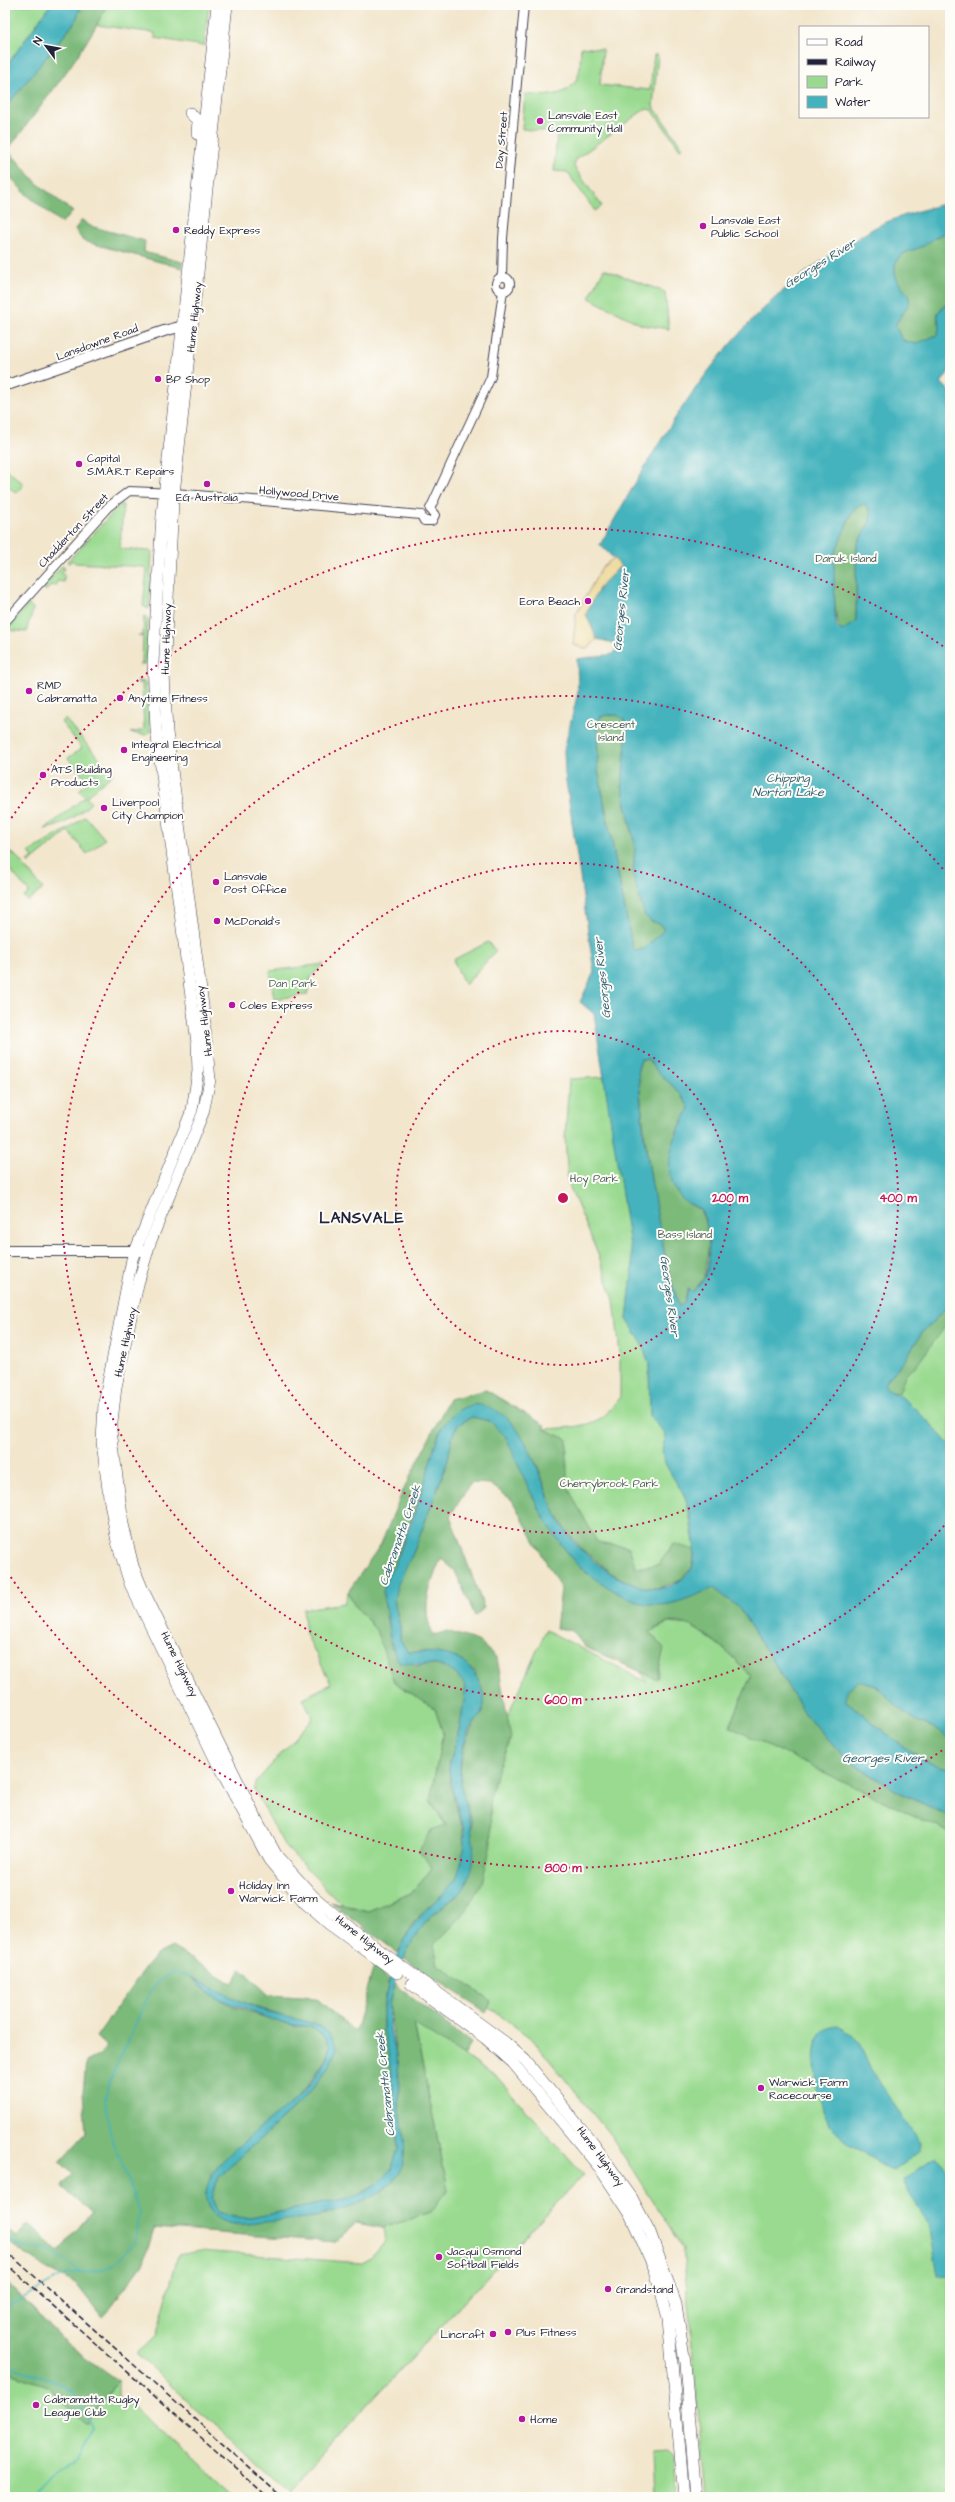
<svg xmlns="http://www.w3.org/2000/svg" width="955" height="2502" font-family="'Architects Daughter',sans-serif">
<rect width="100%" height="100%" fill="#fdfcf7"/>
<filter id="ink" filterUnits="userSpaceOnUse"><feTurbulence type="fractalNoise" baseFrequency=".025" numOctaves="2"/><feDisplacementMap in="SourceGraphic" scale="8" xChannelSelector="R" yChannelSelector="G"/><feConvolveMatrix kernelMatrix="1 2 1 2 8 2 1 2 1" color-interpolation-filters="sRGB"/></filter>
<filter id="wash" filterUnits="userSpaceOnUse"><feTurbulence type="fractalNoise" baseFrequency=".012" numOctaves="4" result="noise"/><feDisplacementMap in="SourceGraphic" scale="16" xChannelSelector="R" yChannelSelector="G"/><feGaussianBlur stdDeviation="0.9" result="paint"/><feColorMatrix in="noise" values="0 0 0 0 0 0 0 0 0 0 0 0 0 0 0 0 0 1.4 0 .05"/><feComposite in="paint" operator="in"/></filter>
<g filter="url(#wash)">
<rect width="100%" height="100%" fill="#f2e6cc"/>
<!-- green -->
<g fill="#9ada90" stroke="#5e7e66">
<polygon points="5,5 50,5 5,68"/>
<polygon points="82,5 209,5 204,46 155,38 155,33 75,22"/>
<path d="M581,47l22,2 -3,36 50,5 4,-35h4l-5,51 30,42 -3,1 -28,-39 -7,-1 -69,50 -2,8 28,39 -7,5 -28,-39 -13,-1 3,-38 -35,-4 3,-35c19,2 43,5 53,-18 3,-8 2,-20 3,-29z"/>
<polygon points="604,269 665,292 669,329 642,325 589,298"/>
<polygon points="5,468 24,484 16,493 5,484"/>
<polygon points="121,504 123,505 120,549 152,551 149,609 143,606 147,570 145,567 75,563 72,560 69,564 67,562"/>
<polygon points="62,566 65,568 61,573 64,575 64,582 57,581 56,586 51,585 46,591 43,587"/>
<path d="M28,604l5,4c0,9 -6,14 -6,24l-20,-2z"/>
<polygon points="144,615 148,619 146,664 139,665 142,663 143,637 138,635 143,636"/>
<polygon points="138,680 146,683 150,732 147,735 130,733 144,730 142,683 137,683"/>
<path d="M65,719l48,55 -27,23 5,6c-14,13 -27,23 -46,26l40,-32 -6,-7 9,-8 -20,-24 14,-10 -21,-26z"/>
<polygon points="85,816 105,839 87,854 68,831 29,863 27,862 33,857 29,852 71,827"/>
<polygon points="5,850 15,855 43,889 28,901 24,897 29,892 7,866 5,867"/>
<polygon points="488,942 496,951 465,985 453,960"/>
<polygon points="324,964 311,977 307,995 274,999 270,971"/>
<path d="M605,1077l28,188 -6,54 13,21 9,23 1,53 16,19 -4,19 25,48 8,48 -37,38 -74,-37 -40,-122c19,-1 44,-1 60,-13 6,-5 11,-14 16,-19v-43l-6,-54 -17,-49 -29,-68 -3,-45 4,-59z"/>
<polygon points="950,1304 950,1446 930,1423 889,1392"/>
<polygon points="348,1592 353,1603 376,1630 395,1682 435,1709 443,1733 430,1800 446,1826 452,1845 411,1893 368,1911 340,1903 284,1845 254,1789 255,1783 313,1718 303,1698 331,1684 306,1634 303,1609 344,1603"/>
<polygon points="668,1623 690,1625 719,1645 752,1675 731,1724 950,1822 950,2497 706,2497 683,2249 611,2136 533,2040 419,1955 485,1767 546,1630 647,1682 640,1671 657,1678 650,1632"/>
<polygon points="414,2023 497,2077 583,2175 288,2490 136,2354 156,2337 178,2255 200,2251 362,2263 371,2258 385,2242 383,2228 431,2212 448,2190"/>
<polygon points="5,2371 47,2386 86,2424 118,2381 118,2397 135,2408 233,2497 5,2497"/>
<polygon points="667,2450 673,2457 676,2497 653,2497 651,2451"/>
</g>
<!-- forest -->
<g fill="#7bba7a" stroke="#4e6e5a">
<path d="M82,5h25c-25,52 -65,98 -99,145l29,33 36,29 -12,11 -35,-29 -21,-23v-63l70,-86z"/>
<polygon points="82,220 90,226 145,241 144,252 182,262 182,268 83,241 75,229"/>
<path d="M950,230v72l-6,4 -7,12 3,8 -3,9 -21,9 -14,-4 -7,-15 14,-21v-9c-12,-10 -23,-32 -4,-42 6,-3 12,-4 18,-7 9,-6 17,-12 27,-16z"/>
<path d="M864,504c18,13 -5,30 -7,42 -2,24 0,51 -1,75l-14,11c-9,-9 -9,-61 -8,-75 2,-14 11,-30 17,-43l4,-6z"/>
<path d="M607,715h10l7,4 3,12 -5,55 13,60 -2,29 18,46 9,3 4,6 -20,19 -9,2 -3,-5 -35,-181c3,-16 -3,-32 3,-48z"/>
<path d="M641,1059h7c11,19 34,29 41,50l-13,24 7,67 17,10 7,16 2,17 -5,35 -12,14 -5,-3 -2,12 -6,6c-24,-77 -34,-158 -41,-238z"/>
<polygon points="950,1304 950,1320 916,1366 905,1375 899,1393 889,1392 885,1387 887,1380 904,1361 922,1333"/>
<path d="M486,1390l60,36 -2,3 23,10v47l30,56 32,5 7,21 23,-4 14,-20 22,6 -3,18 -13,13 -21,7 -20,-1 -27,-14 -27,-22 -18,-20 -14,-24 -15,-43 -61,-60 -16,6 -12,10 -9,12 -12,44 -44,118 8,53 25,19c22,-5 37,2 50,20 -1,17 -4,34 -9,51 -2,10 -8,22 -8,32 0,40 28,62 8,107 -6,14 -21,23 -31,33 -12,12 -22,29 -28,44l-68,-51 38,9 43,-18 21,-25 -13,-17 12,-21 15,-5 -16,-25 13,-67 -8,-24 -41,-27 -18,-52 -23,-27 -5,-11 33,-48 21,-51 47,-94z"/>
<path d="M472,1417l18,4 16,16 38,81 22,32 20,23 89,29 39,-14 25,20 69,110 40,42 52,33 50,23v17l-220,-106 21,-52c-18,-17 -56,-59 -84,-52 -6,2 -12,6 -17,9l14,16 -7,31 -72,-32 -14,-17 -15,-2 5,-39 -49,-89 -22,-16 -19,-1 -21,33 34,92 -9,8 -20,-45 -14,-13c-10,26 -22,51 -7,77l13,-4 31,10 19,17 14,80 -14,32 -7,29 1,45 -9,39 -20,33 -28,29 4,19 53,37 -5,11 -83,-54c12,-26 29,-45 53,-61 3,-15 17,-63 15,-75 -1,-10 -7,-20 -9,-30 -5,-30 2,-55 20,-80l-7,-41 -52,-19h-15l-8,-13v-12l-6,-27 2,-14 18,-35 33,-88 6,-29 6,-10z"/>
<polygon points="858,1680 877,1686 902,1711 919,1722 939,1730 950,1741 950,1769 928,1762 902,1746 845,1700 845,1691"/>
<path d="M172,1947l60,37 9,-15 28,26 47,3 39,34 19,-66 15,14 -6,28v21l8,36 7,84 -6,20 -18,18 -20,10 -103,21 -18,-1 -15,-5 -6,-13 6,-21 82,-76 37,-54 -8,-15 -84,-30 -25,-10 -27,-15c23,28 65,37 99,47 7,2 15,0 21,3 8,5 13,10 17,17 -8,45 -87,95 -119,129l-3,32 20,17 91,-6 44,-15 22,-13 15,-18 2,-44 -3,-26 -1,-31 -9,-68 5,-18 77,59 -7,13 -50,-32 34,166 -17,22 -48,16 -27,-5 -21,19 -181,-14 -10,34 -31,43 -11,12 -25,-32 -33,-18 -39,-27v-12l12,9 11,-13 31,27 33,-38 -31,-27 12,-12 -13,-12 26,-29 -3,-40 3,-31 12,-6 9,-9 -11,-10 49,-69 11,-13z"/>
<polygon points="5,2280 66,2343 118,2381 86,2424 47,2386 5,2371"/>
</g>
<!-- sand -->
<polygon fill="#eeda9e" stroke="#887e6c" points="614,558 621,565 600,587 586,614 597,639 588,649 573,645 576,614 602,567"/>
<!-- water -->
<g fill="#44b3bd" stroke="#336a7c" fill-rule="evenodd">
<polygon points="50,5 82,5 75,22 5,108 5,68"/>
<path d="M950,202v28c-10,4 -18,10 -27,16 -6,3 -12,4 -18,7 -19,10 -8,32 4,42v9l-14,21 7,15 14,4 21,-9 3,-9 -3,-13 13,-11v68l-9,13 9,8v622l-2,7 2,8v276l-28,29 -18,28 -17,19 -2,7c5,6 12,6 18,11 18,15 33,31 47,48v295l-11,-11 -20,-8 -17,-11 -25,-25 -19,-5 -12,10 -1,9 57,46 26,16 22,7v47l-50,-23 -52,-33 -40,-42 -69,-110 -25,-20c-17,6 -37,17 -55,17 -19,0 -35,-7 -51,-18 -7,-5 -16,-9 -22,-15 -39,-35 -59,-88 -80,-135l-16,-16 -18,-4 -13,7 -6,10 -6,29 -33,88 -17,35 -3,14 6,27v12l8,13c34,1 59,-1 73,34 3,8 5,17 1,26 -2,6 -8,11 -12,17 -6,12 -11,31 -10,45 3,37 25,75 6,111 -6,11 -18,16 -27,24 -26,23 -38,52 -48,85 -6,22 3,50 7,72 2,12 0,24 1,36 2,21 12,53 -1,72 -9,13 -22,22 -37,28 -32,15 -61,17 -96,20 -11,1 -25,4 -36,1 -13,-3 -25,-16 -23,-30 5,-50 112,-85 124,-147l-5,-9 -14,-10 -30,-4 -65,-25 -25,-21c26,13 51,26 79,36 20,6 41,6 58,19 4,3 6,11 9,16l-9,22 -28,32 -82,76 -6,21 6,13 15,5 18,1 103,-21 20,-10 18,-18 6,-20 -7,-84 -8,-36v-21l6,-27 14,-40 21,-30 18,-16 15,-18 5,-18 3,-26 -13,-44 -3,-21 11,-42 6,-40c-22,-30 -36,-18 -67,-24 -11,-20 -9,-32 -13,-53 -1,-5 -3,-10 -3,-15 0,-12 10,-24 14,-35 11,-27 22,-56 30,-85 5,-18 8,-37 19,-52 9,-12 25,-21 39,-16 50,14 55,90 81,126 25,33 89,84 125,38 8,-11 0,-57 -5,-70 -5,-12 -23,-35 -24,-47 0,-5 3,-13 4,-18l-16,-19 -1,-53 -9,-23 -13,-21 6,-54 -39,-251 -14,-12 14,-30 -29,-198 -1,-24 14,-58 -1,-33 37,-5 4,-10 -21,-5 -11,-25 14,-27 21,-21 -21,-21c66,-117 128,-230 247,-300 13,-8 28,-19 42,-24 20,-8 41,-13 61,-19zM864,504c18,13 -5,30 -7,42 -2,24 0,51 -1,75l-14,10 -5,-4 -2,-12 -1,-59 17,-42 4,-6zM607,715h10l7,5 3,11 -5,55 13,60 -2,29 12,41 6,5 9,3 4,6 -20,19 -9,2 -3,-5 -35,-181c3,-16 -3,-32 3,-48zM641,1059h7c11,19 34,29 41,50 -15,28 -32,61 -7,90 4,5 13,6 18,11 11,12 11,55 4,68 -3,5 -9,10 -12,14l-4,-3 -3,12 -6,6 -12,-41 -10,-52 -13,-77 -6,-68z"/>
<path d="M838,2026l14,8 8,10 9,21 19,31 33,47 -1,8 -27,20c-16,-8 -48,-29 -60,-42 -15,-16 -30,-86 -7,-100 3,-2 8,-2 12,-3z"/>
<polygon points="936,2157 950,2172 950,2275 938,2276 929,2224 908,2193 903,2180"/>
</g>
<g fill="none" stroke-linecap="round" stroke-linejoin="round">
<!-- stream -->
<g stroke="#44b3bd" stroke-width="1.5">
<polyline points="5,2238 25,2248 50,2250 81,2273"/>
<path d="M5,2308l57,-32 45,-8 12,-8 15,-17 5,-32 -29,-79 -5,-33 4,-17 42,-92c12,-16 22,-21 41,-13"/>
<path d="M5,2365l46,14 21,13 20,35 -10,16 -3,15c-19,11 -34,20 -46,39"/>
</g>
</g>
</g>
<g filter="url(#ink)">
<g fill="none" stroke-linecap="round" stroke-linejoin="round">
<!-- minor casing -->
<g stroke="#413f51" stroke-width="10">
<g id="minor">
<polyline points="502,277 503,238 524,5"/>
<circle cx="503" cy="284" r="7"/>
<polyline points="430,509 491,377 503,291"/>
<polyline points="421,515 424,521 432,521 435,515 430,509"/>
<polyline points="5,622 108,507 129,491 175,493 421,515"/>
</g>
</g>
<!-- major casing -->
<g stroke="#413f51" stroke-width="12">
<g id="major">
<polyline points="10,384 164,331 183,326 190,327"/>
<polyline points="5,1251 143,1251"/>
</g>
</g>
<!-- highway casing -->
<g stroke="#413f51" stroke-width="12">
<g id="highway">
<polyline points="217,5 162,515 153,663 156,729 197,1043 198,1071 192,1110 132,1259 104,1403 102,1442 109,1497 117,1542 130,1584 218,1765 269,1860 304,1902 329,1924 397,1973"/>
<polyline points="227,5 173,503 164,674 167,732 203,1006 210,1080 203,1113 150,1243 138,1284 116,1387 111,1430 123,1524 133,1566 143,1590 258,1822 277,1856 313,1896 359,1935 506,2043 525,2060 593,2143 632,2198 650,2232 676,2304 685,2363 696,2497"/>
<polyline points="190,113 198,121 197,134"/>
<polyline points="411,1984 485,2038 513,2063 599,2167 629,2212 655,2270 668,2318 684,2497"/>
</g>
</g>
<!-- minor -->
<use href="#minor" stroke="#fff" stroke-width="8"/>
<!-- major -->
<use href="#major" stroke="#fff" stroke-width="10"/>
<!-- highway -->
<use href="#highway" stroke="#fff" stroke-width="11"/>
<!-- rail -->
<g stroke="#22223b" stroke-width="1.5" stroke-dasharray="6 3" stroke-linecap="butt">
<polyline points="5,2250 282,2497"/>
<polyline points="5,2263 268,2497"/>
</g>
</g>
</g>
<!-- distance rings -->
<g fill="none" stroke="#c2185b" stroke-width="2" stroke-dasharray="2 4">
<circle cx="563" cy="1198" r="167"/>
<circle cx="563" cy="1198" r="335"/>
<path d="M948 1521A502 502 0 1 1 948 875"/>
<path d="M947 1747A670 670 0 0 1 8 1573M8 823A670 670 0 0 1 947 649"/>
</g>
<!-- markers -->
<g fill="#b5179e" stroke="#fdfcf7" stroke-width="1.5">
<circle cx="540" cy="121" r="4"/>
<circle cx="703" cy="226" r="4"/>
<circle cx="176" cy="230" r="4"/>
<circle cx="158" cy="379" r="4"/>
<circle cx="79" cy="464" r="4"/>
<circle cx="207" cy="484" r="4"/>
<circle cx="588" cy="601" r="4"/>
<circle cx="29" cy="691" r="4"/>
<circle cx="120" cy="698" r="4"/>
<circle cx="124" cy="750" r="4"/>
<circle cx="43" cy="775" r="4"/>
<circle cx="104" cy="808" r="4"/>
<circle cx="216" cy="882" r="4"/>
<circle cx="217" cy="921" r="4"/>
<circle cx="232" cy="1005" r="4"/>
<circle cx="231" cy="1891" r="4"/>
<circle cx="761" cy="2088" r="4"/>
<circle cx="439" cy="2257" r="4"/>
<circle cx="608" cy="2289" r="4"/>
<circle cx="508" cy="2332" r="4"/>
<circle cx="493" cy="2334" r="4"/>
<circle cx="36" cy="2405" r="4"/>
<circle cx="522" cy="2419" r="4"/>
</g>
<g text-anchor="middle" stroke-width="4" stroke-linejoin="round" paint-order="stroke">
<!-- poi labels -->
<g font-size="11" fill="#22223b" stroke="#fdfcf7" text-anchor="start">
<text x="548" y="119">Lansvale East<tspan x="548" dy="13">Community Hall</tspan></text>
<text x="711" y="224">Lansvale East<tspan x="711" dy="13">Public School</tspan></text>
<text x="184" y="234">Reddy Express</text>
<text x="166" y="383">BP Shop</text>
<text x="87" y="462">Capital<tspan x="87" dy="13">S.M.A.R.T Repairs</tspan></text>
<text x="207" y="501" text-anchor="middle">EG Australia</text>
<text x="580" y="605" text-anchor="end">Eora Beach</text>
<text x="37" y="689">RMD<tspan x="37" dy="13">Cabramatta</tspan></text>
<text x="128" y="702">Anytime Fitness</text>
<text x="132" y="748">Integral Electrical<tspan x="132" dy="13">Engineering</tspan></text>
<text x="51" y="773">ATS Building<tspan x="51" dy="13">Products</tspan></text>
<text x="112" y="806">Liverpool<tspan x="112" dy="13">City Champion</tspan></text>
<text x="224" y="880">Lansvale<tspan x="224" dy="13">Post Office</tspan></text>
<text x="225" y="925">McDonald's</text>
<text x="240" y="1009">Coles Express</text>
<text x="239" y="1889">Holiday Inn<tspan x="239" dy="13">Warwick Farm</tspan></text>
<text x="769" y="2086">Warwick Farm<tspan x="769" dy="13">Racecourse</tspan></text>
<text x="447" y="2255">Jacqui Osmond<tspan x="447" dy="13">Softball Fields</tspan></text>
<text x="616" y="2293">Grandstand</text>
<text x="516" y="2336">Plus Fitness</text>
<text x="485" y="2338" text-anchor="end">Lincraft</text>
<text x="44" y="2403">Cabramatta Rugby<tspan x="44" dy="13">League Club</tspan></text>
<text x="530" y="2423">Home</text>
</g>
<!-- street labels -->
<g font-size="11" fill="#22223b" stroke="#fdfcf7">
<text transform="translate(501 140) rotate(-85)" y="4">Day Street</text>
<text transform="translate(194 317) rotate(-84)" y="4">Hume Highway</text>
<text transform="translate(97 342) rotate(-20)" y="4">Lansdowne Road</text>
<text transform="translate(299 493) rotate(5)" y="4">Hollywood Drive</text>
<text transform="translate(73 530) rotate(-47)" y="4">Chadderton Street</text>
<text transform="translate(166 639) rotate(-88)" y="4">Hume Highway</text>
<text transform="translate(204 1021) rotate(-97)" y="4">Hume Highway</text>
<text transform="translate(125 1342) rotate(-78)" y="4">Hume Highway</text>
<text transform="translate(180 1664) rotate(64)" y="4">Hume Highway</text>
<text transform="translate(365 1939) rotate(38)" y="4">Hume Highway</text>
<text transform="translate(601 2156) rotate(53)" y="4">Hume Highway</text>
</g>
<!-- park labels -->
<g font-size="11" fill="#465954" stroke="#fdfcf7">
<text x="846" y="562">Daruk Island</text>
<text x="611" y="728">Crescent<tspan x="611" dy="13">Island</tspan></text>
<text x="293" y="987">Dan Park</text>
<text x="594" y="1182">Hoy Park</text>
<text x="685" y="1238">Bass Island</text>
<text x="609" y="1487">Cherrybrook Park</text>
</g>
<!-- water labels -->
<g font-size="12" font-style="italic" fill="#305c6f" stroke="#fdfcf7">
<text transform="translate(820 263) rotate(-32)" y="4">Georges River</text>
<text transform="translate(621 610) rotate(-84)" y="4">Georges River</text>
<text x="788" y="782">Chipping<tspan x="788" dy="14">Norton Lake</tspan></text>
<text transform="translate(602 978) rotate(-96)" y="4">Georges River</text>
<text transform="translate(670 1296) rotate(82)" y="4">Georges River</text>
<text transform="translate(400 1535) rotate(-71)" y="4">Cabramatta Creek</text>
<text x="883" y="1762">Georges River</text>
<text transform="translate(385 2084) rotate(-96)" y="4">Cabramatta Creek</text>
</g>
<!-- district labels -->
<g font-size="15" font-weight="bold" letter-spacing="1" fill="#22223b" stroke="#fdfcf7">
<text x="362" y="1223">LANSVALE</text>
</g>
</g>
<circle cx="563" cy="1198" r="6" fill="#c2185b" stroke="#fdfcf7" stroke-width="2"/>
<g font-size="12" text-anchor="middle" font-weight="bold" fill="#c2185b" stroke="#fdfcf7" stroke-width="4" stroke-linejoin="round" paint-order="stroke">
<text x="730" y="1202">200 m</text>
<text x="898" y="1202">400 m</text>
<text x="563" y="1704">600 m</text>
<text x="563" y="1872">800 m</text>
</g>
<!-- margin -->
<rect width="955" height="2502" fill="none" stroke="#fdfcf7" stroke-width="20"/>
<!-- legend -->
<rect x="799" y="26" width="130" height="92" fill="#fdfcf7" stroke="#a5a5ac"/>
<rect x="807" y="39" width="20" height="6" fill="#ffffff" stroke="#a5a5ac"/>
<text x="835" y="46" font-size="12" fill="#22223b">Road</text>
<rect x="807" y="59" width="20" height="6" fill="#22223b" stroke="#a5a5ac"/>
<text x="835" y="66" font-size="12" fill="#22223b">Railway</text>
<rect x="807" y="76" width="20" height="12" fill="#9ada90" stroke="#a5a5ac"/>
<text x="835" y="86" font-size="12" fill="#22223b">Park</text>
<rect x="807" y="96" width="20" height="12" fill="#44b3bd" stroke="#a5a5ac"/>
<text x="835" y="106" font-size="12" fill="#22223b">Water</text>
<!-- north arrow -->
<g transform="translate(46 46) rotate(302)" stroke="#fdfcf7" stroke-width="3" paint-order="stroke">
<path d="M0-3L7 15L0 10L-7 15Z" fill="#22223b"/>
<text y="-6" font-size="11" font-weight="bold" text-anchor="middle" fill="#22223b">N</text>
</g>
</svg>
